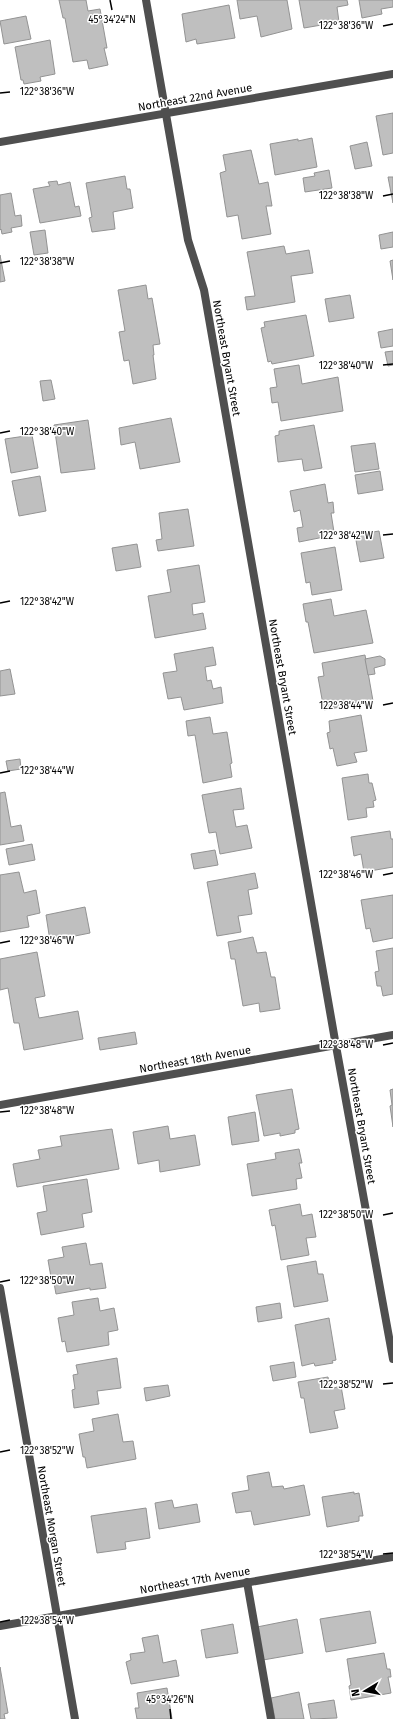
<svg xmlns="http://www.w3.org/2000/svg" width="393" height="1719" font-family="'Fira Sans',sans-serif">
<rect width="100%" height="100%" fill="#fff"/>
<!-- building -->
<g fill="#bfbfbf" stroke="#939393">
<polygon points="59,0 86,0 88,11 100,9 107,48 104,48 108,65 89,69 87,60 73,62 65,18 63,18"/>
<polygon points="237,0 287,0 292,29 261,37 257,16 240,19"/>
<polygon points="299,0 347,0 348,5 337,7 339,22 304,28"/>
<polygon points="359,0 393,0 393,7 381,9 382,14 362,18"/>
<polygon points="229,5 235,38 197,44 196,39 186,42 182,14"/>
<polygon points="26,16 31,39 4,44 0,21"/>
<polygon points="50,40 55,74 40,77 41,81 24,84 23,80 21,80 15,47"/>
<polygon points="393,113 393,153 383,155 376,116"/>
<polygon points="312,138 317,167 275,175 270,144 298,139 298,141"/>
<polygon points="367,142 372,166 355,169 350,146"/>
<polygon points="251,150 259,184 268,182 272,206 266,206 271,234 242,239 238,215 227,217 220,173 226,171 223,155"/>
<polygon points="329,170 332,188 305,192 303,178 315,176 314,173"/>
<polygon points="125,176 127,189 130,189 133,208 113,212 115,229 92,232 89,218 92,217 86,183"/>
<polygon points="388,177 393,177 393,203"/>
<polygon points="57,181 58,185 70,182 75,207 79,206 81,216 40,223 33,189 50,186 48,182"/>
<polygon points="11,193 15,216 21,215 22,226 11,228 12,232 2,234 1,229 0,230 0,195"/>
<polygon points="45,230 48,253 34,255 30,232"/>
<polygon points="393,232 393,247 381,249 379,235"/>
<polygon points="284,246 286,254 309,250 313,273 291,276 295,302 247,310 245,297 255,296 247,252"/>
<polygon points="0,255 5,281 0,282"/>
<polygon points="393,260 393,280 390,261"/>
<polygon points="146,285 148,299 152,298 160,344 153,345 154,355 153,355 156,379 133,384 129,360 124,361 119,332 125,331 118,290"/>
<polygon points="350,295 354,318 329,322 325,299"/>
<polygon points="306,315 314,356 272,364 271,361 268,362 261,328 265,327 264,322"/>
<polygon points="393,329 393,346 381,348 378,332"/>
<polygon points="393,351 393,365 388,366 385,352"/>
<polygon points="299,365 302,384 338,377 343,411 281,421 278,402 272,403 270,388 277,387 274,369"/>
<polygon points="51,380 55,399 43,401 40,381"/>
<polygon points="171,418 180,462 140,469 135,442 121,445 119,428"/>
<polygon points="88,420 95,469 61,473 54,425"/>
<polygon points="314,425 322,468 304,471 302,459 278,462 275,436 279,435 279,431"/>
<polygon points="32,435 38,468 11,473 5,439"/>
<polygon points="375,443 379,469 355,472 351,446"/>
<polygon points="380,471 383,490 358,494 355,475"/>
<polygon points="40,476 46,511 19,516 12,481"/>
<polygon points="325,484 328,503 333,502 334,513 331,513 334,532 323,533 324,537 299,542 297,528 303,527 300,510 294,512 290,491"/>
<polygon points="188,509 194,546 158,551 156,540 162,539 159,513"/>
<polygon points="379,531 384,558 360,562 355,535"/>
<polygon points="137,544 141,567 116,571 112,548"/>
<polygon points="335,547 342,590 312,595 310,582 306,583 301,553"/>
<polygon points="199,565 205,602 192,604 193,615 203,613 206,629 155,638 148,596 171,592 167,570"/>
<polygon points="331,599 334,616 366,610 373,643 314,653 308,622 306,622 303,604"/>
<polygon points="213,647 216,665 205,667 207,681 211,680 213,689 221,687 223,703 184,710 181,697 168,699 163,673 177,671 174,654"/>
<polygon points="365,655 373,701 324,710 318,677 324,676 322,663"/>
<polygon points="380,656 385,659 385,665 374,668 375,674 368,675 365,659"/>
<polygon points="10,669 15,694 0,696 0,671"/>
<polygon points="361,715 367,751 354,753 357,762 337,766 333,748 330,749 327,733 330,732 329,721"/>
<polygon points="210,717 213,734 227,732 232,763 230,764 232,777 203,783 195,735 188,736 186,721"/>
<polygon points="20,759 21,769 8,771 6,761"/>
<polygon points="368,774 369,783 372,783 376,800 373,801 374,807 366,808 367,817 348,820 342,778"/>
<polygon points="241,788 244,809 233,810 236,827 247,825 252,848 220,854 216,832 209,833 202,795"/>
<polygon points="5,792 11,827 21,825 24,841 0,845 0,793"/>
<polygon points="390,831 391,839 393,839 393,867 364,872 361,854 354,856 351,837"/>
<polygon points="32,844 35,860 9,865 6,849"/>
<polygon points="215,850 218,865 194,869 191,854"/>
<polygon points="19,872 24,893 36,890 40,913 27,916 29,927 0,932 0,875"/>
<polygon points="255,873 258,888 248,890 252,914 238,916 241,932 217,936 207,882"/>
<polygon points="393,895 393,938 373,942 370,928 366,929 361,900"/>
<polygon points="85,907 90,933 50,941 46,915"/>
<polygon points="253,937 257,953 266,952 271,977 275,977 280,1009 260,1012 259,1003 243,1006 235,959 231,959 228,942"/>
<polygon points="393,948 393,994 383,996 381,986 377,986 375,972 379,971 376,951"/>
<polygon points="37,952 45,996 35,998 39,1018 78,1011 83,1039 24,1050 19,1023 14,1023 8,988 0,990 0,959"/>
<polygon points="135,1032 137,1044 100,1050 98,1038"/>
<polygon points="292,1089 299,1129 295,1130 295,1133 280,1136 280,1133 264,1136 256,1095"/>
<polygon points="393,1089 393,1127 390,1106 392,1105 390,1090"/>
<polygon points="255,1112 259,1141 232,1145 228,1117"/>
<polygon points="168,1126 170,1139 195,1135 200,1165 160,1172 159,1160 138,1164 133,1132"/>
<polygon points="112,1129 119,1169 17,1187 13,1164 40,1159 38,1150 62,1146 60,1136"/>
<polygon points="299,1149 302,1163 299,1163 302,1178 296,1179 297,1189 252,1196 247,1164 276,1159 275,1153"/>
<polygon points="87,1179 92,1212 82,1214 84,1227 41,1235 37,1213 47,1211 43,1186"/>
<polygon points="300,1204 302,1216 312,1214 316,1237 306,1238 309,1255 281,1260 275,1225 272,1226 269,1210"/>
<polygon points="86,1243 90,1265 102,1263 106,1288 90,1290 90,1288 56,1294 54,1283 52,1283 48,1260 64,1257 62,1247"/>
<polygon points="316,1261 318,1274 323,1274 328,1301 294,1307 287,1266"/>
<polygon points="98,1298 100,1311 114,1308 118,1330 108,1332 109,1345 67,1352 65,1341 62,1342 58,1318 74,1315 72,1302"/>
<polygon points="280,1303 282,1318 258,1322 256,1307"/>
<polygon points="329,1318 336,1360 332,1361 333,1363 315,1366 314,1363 302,1366 295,1325"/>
<polygon points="117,1358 121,1388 97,1391 99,1404 74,1408 72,1390 75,1389 73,1375 78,1374 76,1365"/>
<polygon points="294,1362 296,1377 273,1381 270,1366"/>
<polygon points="328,1377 330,1389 341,1386 345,1409 334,1411 338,1428 310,1433 304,1398 301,1398 298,1382"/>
<polygon points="168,1385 170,1396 146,1401 144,1388"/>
<polygon points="118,1414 123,1442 133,1441 136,1459 87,1468 85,1457 83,1457 79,1434 94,1431 92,1419"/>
<polygon points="269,1472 272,1487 283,1486 284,1489 304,1485 310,1515 254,1525 251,1511 236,1513 232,1493 249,1490 247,1476"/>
<polygon points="354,1492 354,1494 359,1493 363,1516 359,1516 359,1521 327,1527 322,1497"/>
<polygon points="172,1500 174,1508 197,1504 200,1522 159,1529 155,1503"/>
<polygon points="146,1508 150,1538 125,1542 126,1549 97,1553 91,1516"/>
<polygon points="370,1611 376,1643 326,1652 320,1619"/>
<polygon points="297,1619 303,1653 263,1660 257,1627"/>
<polygon points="233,1624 238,1653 206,1658 201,1630"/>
<polygon points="158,1635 163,1663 176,1660 179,1676 131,1684 126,1662 131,1660 130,1654 145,1652 142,1638"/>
<polygon points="384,1653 387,1669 390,1669 391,1677 388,1677 391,1693 351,1700 349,1686 351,1685 347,1659"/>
<polygon points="0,1667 8,1713 4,1714 5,1719 0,1719"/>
<polygon points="167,1688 172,1719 137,1719 135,1708 139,1708 137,1693"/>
<polygon points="299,1692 304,1719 275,1719 271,1698"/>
<polygon points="334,1700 337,1718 311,1719 308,1704"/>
</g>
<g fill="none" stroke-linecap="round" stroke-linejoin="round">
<!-- service -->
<polyline stroke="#4f4f4f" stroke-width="8" points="247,1582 271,1719"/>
<!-- minor -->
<g stroke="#4f4f4f" stroke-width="8">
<polyline points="146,0 188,240 204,290 336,1046 393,1359"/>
<polyline points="0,142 393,74"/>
<polyline points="0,1105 393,1035"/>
<polyline points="0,1288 75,1719"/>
<polyline points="0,1626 393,1557"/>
</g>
</g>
<!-- ticks -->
<path fill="none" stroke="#000" stroke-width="1.5" d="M110,0l2,10M383,26l10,-2M0,93l10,-1M383,196l10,-2M0,263l10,-2M383,365l10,-1M0,433l10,-2M383,535l10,-1M0,603l10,-2M383,705l10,-2M0,773l10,-2M383,875l10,-2M0,943l10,-2M383,1045l10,-2M0,1112l10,-1M383,1215l10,-2M0,1282l10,-2M383,1384l10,-1M0,1452l10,-2M383,1554l10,-1M0,1622l10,-2M170,1709l1,10"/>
<g text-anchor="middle" stroke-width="3" stroke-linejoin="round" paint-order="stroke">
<!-- street labels -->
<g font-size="11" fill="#000" stroke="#fff">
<text transform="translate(195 97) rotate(-10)" y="4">Northeast 22nd Avenue</text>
<text transform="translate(227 358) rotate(80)" y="4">Northeast Bryant Street</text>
<text transform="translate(283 677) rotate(80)" y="4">Northeast Bryant Street</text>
<text transform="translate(195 1059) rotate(-10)" y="4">Northeast 18th Avenue</text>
<text transform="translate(362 1126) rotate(80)" y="4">Northeast Bryant Street</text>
<text transform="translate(52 1526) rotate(80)" y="4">Northeast Morgan Street</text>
<text transform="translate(195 1580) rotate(-10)" y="4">Northeast 17th Avenue</text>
</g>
</g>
<g font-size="10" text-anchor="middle" fill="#000" stroke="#fff" stroke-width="3" stroke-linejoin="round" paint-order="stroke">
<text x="112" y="23">45°34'24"N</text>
<text x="346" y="29">122°38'36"W</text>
<text x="47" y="95">122°38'36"W</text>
<text x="346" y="199">122°38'38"W</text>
<text x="47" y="265">122°38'38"W</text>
<text x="346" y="369">122°38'40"W</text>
<text x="47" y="435">122°38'40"W</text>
<text x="346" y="539">122°38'42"W</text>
<text x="47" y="605">122°38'42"W</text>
<text x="346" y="709">122°38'44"W</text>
<text x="47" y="774">122°38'44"W</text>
<text x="346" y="878">122°38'46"W</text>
<text x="47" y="944">122°38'46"W</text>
<text x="346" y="1048">122°38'48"W</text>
<text x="47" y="1114">122°38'48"W</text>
<text x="346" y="1218">122°38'50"W</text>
<text x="47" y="1284">122°38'50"W</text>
<text x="346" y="1388">122°38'52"W</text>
<text x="47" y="1454">122°38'52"W</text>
<text x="346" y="1558">122°38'54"W</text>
<text x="47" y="1624">122°38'54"W</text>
<text x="170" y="1703">45°34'26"N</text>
</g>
<!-- north arrow -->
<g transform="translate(365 1691) rotate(260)" stroke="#ffffff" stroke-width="3" paint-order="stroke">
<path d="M0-3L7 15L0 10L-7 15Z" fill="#000000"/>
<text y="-6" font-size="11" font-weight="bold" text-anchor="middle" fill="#000000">N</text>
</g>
</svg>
